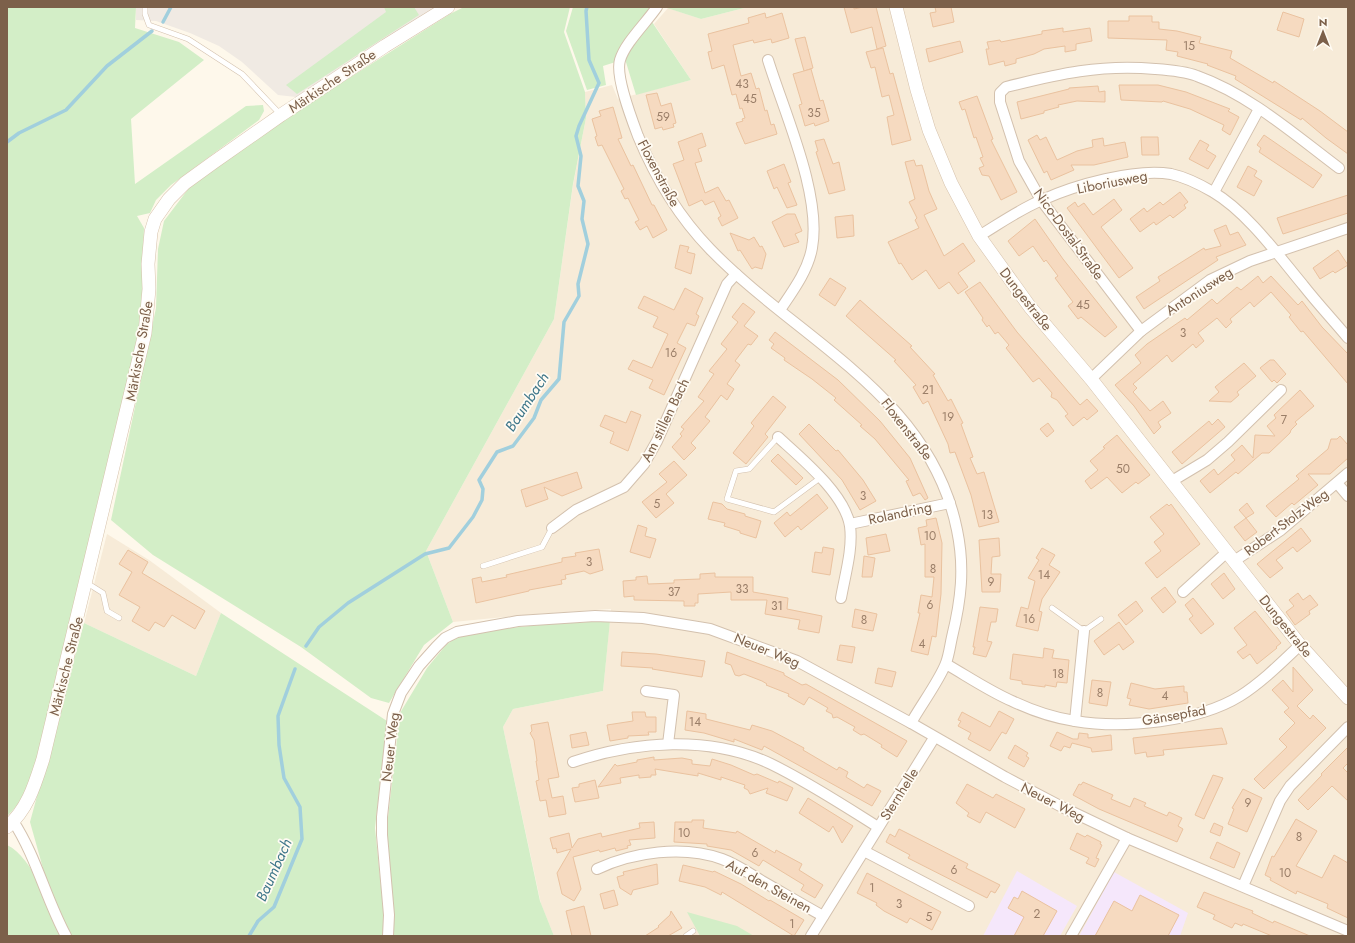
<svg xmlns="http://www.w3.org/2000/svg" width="1355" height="943" font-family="Jost,sans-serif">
<rect width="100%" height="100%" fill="#fef8eb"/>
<!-- residential -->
<g fill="#f7ebd8">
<polygon points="748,7 1348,7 1348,936 554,936 541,904 503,727 513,709 603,691 611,609 537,614 453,622 426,551 554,319 573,185 586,118 585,92 612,85 618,99 691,80 654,24 668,8 701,19"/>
<polygon points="107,534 149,560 221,613 196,676 84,623"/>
</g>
<!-- industrial -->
<polygon fill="#f0eae3" points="136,7 442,7 355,58 296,97 278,95 242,62 219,46 190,33 156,21 136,20"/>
<!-- education -->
<g fill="#f5e7fb">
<polygon points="1017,871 1077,906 1060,936 983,936"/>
<polygon points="1114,872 1188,913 1180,936 1079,936"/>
</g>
<!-- green -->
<g fill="#d3eec7">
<path d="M7,7h129l-1,21 44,14 25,18 -73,59 4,65 111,-78 17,-1 1,6 -5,9 -88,65 -15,15 -6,13 -13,3 7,12 -2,65 -4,45 -97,408c-8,24 -14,53 -34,70z"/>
<polygon points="384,7 414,7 419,15 297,94 286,85 386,12"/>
<polygon points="464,7 570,7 564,32 585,92 586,118 573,184 554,319 426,551 453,622 424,645 389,703 371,698 301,647 153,555 111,520 156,308 158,249 164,221 189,188 283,120 450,14"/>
<polygon points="573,7 650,7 646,13 691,80 636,95 625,59 603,66 606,85 587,90 566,31"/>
<polygon points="664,7 748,7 701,19"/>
<polygon points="221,613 387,721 375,828 386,936 71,936 53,904 30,822 84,623 196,676"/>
<polygon points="610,621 603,691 513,709 503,727 540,901 554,936 393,936 387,826 400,713 427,668 446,645 462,633 548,624"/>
<path d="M7,845c27,13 43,64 56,91h-56z"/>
<polygon points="687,912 737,926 754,936 700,936"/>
</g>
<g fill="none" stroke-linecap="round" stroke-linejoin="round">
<!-- stream -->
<g stroke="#a1cfdd" stroke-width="3.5">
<polyline points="163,22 171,7"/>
<polyline points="7,142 19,133 66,110 107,66 152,31"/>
<polyline points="306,646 319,627 348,603 425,554 449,548 473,517 482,500 483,489 479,480 497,452 513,446 534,418 541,400 559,379 564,322 579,296 578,284 588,244 582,219 584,201 578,186 581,156 576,136 579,126 599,83 589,60 586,11 587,7"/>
<polyline points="249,936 258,921 274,907 302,839 300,807 284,778 279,745 278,716 295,669"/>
</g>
</g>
<!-- building -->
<g fill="#f6dac0" stroke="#eac29f">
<polygon points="844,7 854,7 854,9 863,7 876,7 886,46 877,49 872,27 851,33"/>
<polygon points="935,7 951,7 954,22 933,27 930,13 936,12"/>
<polygon points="1283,12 1304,19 1299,37 1277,30"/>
<polygon points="765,13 766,18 782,13 789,38 772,43 771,39 754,43 753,40 733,45 741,76 751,73 756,89 759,88 765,111 767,110 771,125 774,124 777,134 745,144 736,123 743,121 742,119 745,118 742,108 740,109 736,94 732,95 724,65 712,69 708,52 712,51 708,34 749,23 748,18"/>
<polygon points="1129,16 1152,16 1152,22 1159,22 1159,29 1177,31 1201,37 1199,43 1232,51 1230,58 1273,83 1274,81 1320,111 1348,132 1348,154 1326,138 1302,118 1301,120 1235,79 1236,76 1207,65 1208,64 1177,56 1178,52 1166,50 1167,40 1108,38 1108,21 1129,21"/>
<polygon points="1063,28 1063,32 1090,28 1092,41 1076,44 1076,50 1065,52 1065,46 1044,49 1034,54 1016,59 1016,63 1005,66 1004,61 989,65 986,49 989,49 987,42 1000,40 1001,42 1042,34 1042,31"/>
<polygon points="805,37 813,68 804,71 795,39"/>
<polygon points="960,41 963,52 929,62 926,49"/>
<polygon points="883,48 890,74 893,73 911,140 892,145 887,117 894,115 889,95 882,97 875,67 871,68 866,52"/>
<polygon points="811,69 820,101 823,100 829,121 815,126 814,123 805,126 799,105 802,104 793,74"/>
<polygon points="1119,85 1158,85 1186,92 1230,109 1228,111 1239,117 1230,135 1222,130 1224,125 1190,109 1163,101 1162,102 1121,100"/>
<polygon points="1098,86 1099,92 1105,91 1105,102 1077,101 1058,105 1059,107 1044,111 1044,113 1021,119 1017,102 1069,89 1069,88"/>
<polygon points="657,93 661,106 671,103 676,123 673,124 674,127 663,130 662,127 655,129 646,95"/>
<polygon points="977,96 993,139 991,140 1017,192 1001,200 989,176 982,175 979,168 984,166 980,158 983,157 976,137 974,138 965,109 962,110 959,102"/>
<polygon points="613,107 622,138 618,139 631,166 633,165 652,205 654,205 667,230 653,238 647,226 640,230 635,222 639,220 628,198 625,199 621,191 624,189 602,145 598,146 595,137 597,136 592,119 601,116 599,111"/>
<polygon points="702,133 706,146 698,149 702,161 695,163 705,193 718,187 726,201 729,200 738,218 722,226 718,218 721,216 714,201 705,205 702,200 689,206 673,164 684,160 678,142"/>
<polygon points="1037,135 1040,140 1046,137 1057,160 1077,151 1093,147 1092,140 1103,138 1104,146 1125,142 1128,157 1094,165 1071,165 1074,170 1051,180 1047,171 1044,173 1028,140"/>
<polygon points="1264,135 1322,175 1313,188 1259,152 1261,148 1257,145"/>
<polygon points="1141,137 1158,137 1159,155 1142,155"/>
<polygon points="824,139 833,164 839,162 845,190 829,194 816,152 818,151 815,141"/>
<polygon points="1200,140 1209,145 1206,150 1216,156 1208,169 1189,159"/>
<polygon points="914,160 916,166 922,165 929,191 937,209 924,215 944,256 963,243 975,261 958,273 968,287 958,294 949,282 939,289 926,270 912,280 901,263 899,264 888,242 919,228 915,220 917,218 909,202 915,199 905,162"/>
<polygon points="784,164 791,182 788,183 797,205 787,208 777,187 774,189 767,171"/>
<polygon points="1248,166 1257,171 1254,176 1262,181 1254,196 1237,187"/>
<polygon points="1180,192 1188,202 1184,205 1186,208 1173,218 1170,215 1156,225 1154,222 1140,232 1130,219 1144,208 1147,212 1160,202 1163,205"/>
<polygon points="1348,195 1348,213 1283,234 1277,218"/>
<polygon points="1114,199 1122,210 1101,227 1133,268 1119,278 1067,208 1075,202 1078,207 1084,203 1093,215"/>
<polygon points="787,214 795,214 802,231 795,234 799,242 784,247 772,222"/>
<polygon points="853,215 854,236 837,238 835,217"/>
<polygon points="1035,219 1063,259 1117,327 1105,337 1081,317 1078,319 1068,306 1073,302 1055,278 1058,276 1046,260 1044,262 1033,246 1019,256 1008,241"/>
<polygon points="1226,225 1230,235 1238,232 1246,245 1216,257 1218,260 1144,309 1136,297 1160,281 1158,277 1204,248 1205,250 1221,246 1214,230"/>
<polygon points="730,233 749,240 754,237 760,247 762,246 766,254 762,269 755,267 752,269 740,250 738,251"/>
<polygon points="680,245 689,247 687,252 695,254 691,274 675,268"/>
<polygon points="1338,250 1348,265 1335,273 1333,271 1320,279 1313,268"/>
<polygon points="1258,276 1263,283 1271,276 1298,305 1302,301 1322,327 1348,354 1348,384 1303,331 1301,332 1289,317 1291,315 1271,292 1254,307 1250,302 1230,319 1232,322 1226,328 1217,318 1198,333 1204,341 1196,348 1193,344 1172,362 1167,355 1133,384 1137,388 1133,392 1150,411 1163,401 1171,413 1158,422 1161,427 1154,434 1134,406 1115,385 1141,363 1135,355 1147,344 1185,318 1187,320 1212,299 1217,304 1237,287 1241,290"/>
<polygon points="830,278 846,288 835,306 819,295"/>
<polygon points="980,282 1017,332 1080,405 1087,399 1098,411 1087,420 1084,417 1073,426 1065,416 1068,414 1057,400 1051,397 1052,393 1039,378 1033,382 1006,348 1009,345 998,332 995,334 989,325 987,327 982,320 983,318 965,292"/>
<polygon points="685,288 703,298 696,314 699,316 695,326 687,323 677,343 686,348 664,395 649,388 653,380 628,369 633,360 652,368 668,334 653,327 658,317 638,308 644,296 674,310"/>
<polygon points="860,300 912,346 910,347 935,374 933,375 948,401 951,399 963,423 961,424 973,457 970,458 977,474 984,472 999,522 979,527 971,495 955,452 950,453 948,444 928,401 923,404 913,387 916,385 894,361 896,360 846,316"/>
<polygon points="743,303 755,312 744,326 758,336 751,345 748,344 735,361 740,365 727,384 734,389 727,400 721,395 705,417 710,421 691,443 696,448 684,460 672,447 682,436 680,434 684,429 681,427 704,401 698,397 714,374 709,371 727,349 721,344 738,322 732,317"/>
<polygon points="775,332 838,380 880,421 910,458 928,498 925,500 920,493 913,496 906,481 909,480 875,439 860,426 862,425 834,400 836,398 812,379 784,360 785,358 771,348 774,344 769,340"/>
<polygon points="1270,360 1274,360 1286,374 1277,383 1274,380 1272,382 1260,368"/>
<polygon points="1244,363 1256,376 1237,392 1239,395 1231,402 1209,401 1219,392 1215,387"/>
<polygon points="1300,390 1314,406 1295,422 1297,424 1291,430 1290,433 1269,453 1262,453 1238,474 1236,472 1210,493 1200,481 1214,469 1218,475 1235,460 1231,455 1242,445 1253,458 1255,435 1275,436 1267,426 1276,418 1274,415"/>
<polygon points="773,396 786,407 765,434 768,437 746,464 733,453 754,426 751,423"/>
<polygon points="631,411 641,415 628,451 610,443 614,432 600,426 605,415 626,423"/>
<polygon points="1218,419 1225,427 1182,464 1172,452 1209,421 1212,425"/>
<polygon points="1048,423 1054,431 1047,437 1040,429"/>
<polygon points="809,424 836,451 838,450 863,480 876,501 860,510 842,480 799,434"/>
<polygon points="1117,435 1150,475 1138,484 1136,482 1122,493 1107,477 1091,489 1085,481 1098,470 1090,461 1105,448 1103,447 1105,445"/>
<polygon points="1340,436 1348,445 1348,458 1330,474 1308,474 1318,485 1294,505 1292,503 1276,517 1266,506 1299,479 1296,476 1328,449 1331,439 1337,439"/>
<polygon points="778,454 803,478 796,485 771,461"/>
<polygon points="674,461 687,475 666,494 674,503 656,518 642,502 667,482 659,474"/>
<polygon points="577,472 582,488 562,496 544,487 548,499 526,507 521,490"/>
<polygon points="817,494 828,508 801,530 798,526 785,537 774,523 787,512 790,516"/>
<polygon points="713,502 722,504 727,509 745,514 745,516 761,521 756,538 740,533 740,531 724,526 725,523 708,519"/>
<polygon points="1247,503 1254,513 1246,518 1257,532 1245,541 1234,527 1246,518 1239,510"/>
<polygon points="1167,504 1169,506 1171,504 1200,544 1157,578 1145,563 1161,551 1154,542 1164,534 1150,517"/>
<polygon points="936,518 942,543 941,594 936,637 932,636 928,655 911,651 920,613 918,613 921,595 932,597 934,577 925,577 925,544 921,545 918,528 927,526 926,520"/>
<polygon points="638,525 647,528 645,536 656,539 650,558 630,552"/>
<polygon points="1301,528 1311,541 1297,552 1293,547 1276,560 1283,568 1270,578 1257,564"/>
<polygon points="886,534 890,551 868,555 866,538"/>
<polygon points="999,538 1000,556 992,557 991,574 1001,574 1000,592 982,592 979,540"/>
<polygon points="823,547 834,549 830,575 812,572 815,552 822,553"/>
<polygon points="1042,548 1055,555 1049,565 1060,572 1042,599 1039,611 1042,612 1038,631 1016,626 1021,607 1028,609 1035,581 1028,578 1039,560 1036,558"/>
<polygon points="599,549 603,570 590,574 584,571 565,575 566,579 561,580 562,584 529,590 529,591 476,603 472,579 481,577 482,582 507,577 506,575 562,562 562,558 576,556 575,553"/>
<polygon points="128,550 148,562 142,573 205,611 195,629 172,615 164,627 155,622 149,631 132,621 140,607 119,595 132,572 119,564"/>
<polygon points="864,556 875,558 872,577 862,577"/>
<polygon points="715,573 715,577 753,577 753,592 788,598 787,609 822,616 819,633 798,629 800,620 765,614 767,600 731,600 731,592 698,594 698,603 695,603 695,606 684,606 684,601 634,600 634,596 624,597 623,581 636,580 636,577 647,576 648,584 674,583 674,580 700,579 700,574"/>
<polygon points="1224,573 1235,589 1223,599 1211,584"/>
<polygon points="1165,587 1176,602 1163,613 1151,598"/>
<polygon points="1298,593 1303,600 1310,595 1318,605 1309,611 1310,614 1295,625 1286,612 1294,606 1289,600"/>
<polygon points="1193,598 1214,624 1201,634 1189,619 1193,616 1185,605"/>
<polygon points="1136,601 1143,611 1126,625 1118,615"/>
<polygon points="980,607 998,609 996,622 991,622 987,641 992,642 986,657 973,654 975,647 973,647"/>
<polygon points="855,609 877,614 873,631 852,627"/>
<polygon points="1255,611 1281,643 1276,647 1277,648 1257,664 1250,654 1243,659 1237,652 1247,645 1234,628"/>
<polygon points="1119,622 1134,642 1123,650 1119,644 1104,655 1094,641"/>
<polygon points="840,645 855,647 852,663 837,660"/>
<polygon points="1044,648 1054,650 1052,658 1069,660 1067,683 1057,682 1056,687 1045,685 1045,687 1022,684 1022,681 1010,679 1013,654 1043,658"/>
<polygon points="622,652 656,654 705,661 702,677 652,669 653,668 621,666"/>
<polygon points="727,652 784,673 784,675 802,685 806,684 907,741 897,757 881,747 882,745 864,734 861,735 853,730 855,727 837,717 833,718 832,714 826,711 828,708 809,697 804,705 788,696 789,694 766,685 767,684 762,681 744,674 739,676 735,675 731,665 725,663"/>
<polygon points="1293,667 1313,690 1297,706 1310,719 1313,715 1326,728 1264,789 1254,779 1287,747 1279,739 1295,723 1284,712 1289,708 1272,690 1283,680 1293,692"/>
<polygon points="878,668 896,672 892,687 875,683"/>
<polygon points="1092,680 1111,682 1107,706 1089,703"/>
<polygon points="1131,683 1155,689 1184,686 1184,692 1187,692 1188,703 1149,709 1129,705 1131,699 1127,698"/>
<polygon points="687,711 706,714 706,719 750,730 752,725 772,731 804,748 803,750 837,770 839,767 848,772 846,777 864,788 867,784 881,791 872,806 764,746 762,750 734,739 734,742 704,733 685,730"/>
<polygon points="999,711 1014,719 1006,734 1002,732 990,751 968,739 971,733 958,726 961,721 958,720 962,712 990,727"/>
<polygon points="632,712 645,712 646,717 656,717 656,732 648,732 649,735 628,736 628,738 610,741 607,725 633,721"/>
<polygon points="548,722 559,777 548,779 552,798 563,796 566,814 549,817 546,800 540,801 536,781 539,780 536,761 537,761 534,740 530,733 532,731 531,725"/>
<polygon points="1222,728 1227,744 1173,749 1163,750 1164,755 1147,757 1146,752 1135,754 1133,738"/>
<polygon points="586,732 589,745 572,748 570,735"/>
<polygon points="1057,732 1073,739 1078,739 1079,733 1088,734 1088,738 1111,735 1112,750 1092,752 1091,748 1072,743 1070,748 1064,746 1061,751 1050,746"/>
<polygon points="1015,745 1028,753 1026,756 1029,758 1024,767 1008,758"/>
<polygon points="1348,747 1348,763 1343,768 1348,773 1348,801 1332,786 1308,810 1298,800 1322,775 1321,774"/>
<polygon points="654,757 654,760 682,758 692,760 692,764 710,766 712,759 731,765 754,775 757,774 778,783 779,781 793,788 787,801 766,793 768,788 750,794 748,790 744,788 745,785 721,777 721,780 698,773 698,776 655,769 656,775 651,775 651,777 639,778 639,775 620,778 621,783 598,787 615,764 617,766 637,762 637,760"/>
<polygon points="1213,775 1223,778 1204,819 1195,815"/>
<polygon points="595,780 599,798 575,802 572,788 579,787 579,784"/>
<polygon points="1083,782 1113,795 1111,799 1130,807 1134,798 1146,803 1144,806 1167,816 1169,812 1182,818 1178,826 1183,829 1177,842 1099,809 1073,795 1079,784 1081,785"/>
<polygon points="967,784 993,798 996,794 1025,809 1015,828 986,812 980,823 967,816 969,813 956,803"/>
<polygon points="1243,789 1262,798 1247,832 1228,824 1234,809 1232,808"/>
<polygon points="808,798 853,826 842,843 833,826 829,832 799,813"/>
<polygon points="1296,819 1317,831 1296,866 1322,878 1334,855 1348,863 1348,918 1327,908 1328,904 1297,891 1296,894 1270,880 1271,878 1265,875 1272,856 1274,857"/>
<polygon points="692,820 704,820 703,828 736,833 737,831 775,853 776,850 802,864 799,870 823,885 815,898 801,890 804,885 763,860 759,866 731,850 707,846 707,844 674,842 675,822 692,822"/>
<polygon points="654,822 655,838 629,840 631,845 627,846 628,848 616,851 615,848 600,852 599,850 573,857 581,889 574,901 562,894 557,873 571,849 557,853 556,848 553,849 550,838 569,833 572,848 578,839 601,833 602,837 623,832 640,828 639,823"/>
<polygon points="1214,823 1223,827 1220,836 1210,832"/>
<polygon points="899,829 968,864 966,868 1000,885 995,893 991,891 987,898 908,858 910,855 886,842 890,834 895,837"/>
<polygon points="1077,833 1085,837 1087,835 1101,842 1100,844 1102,845 1096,858 1099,859 1095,867 1086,863 1089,858 1070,849"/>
<polygon points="1217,842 1240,853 1234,868 1210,858"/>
<polygon points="657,864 658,884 633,890 631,895 620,888 617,877 624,875 623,872"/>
<polygon points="683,865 713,872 714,871 741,884 769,901 770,900 804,920 794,936 722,892 721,895 705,887 679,881"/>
<polygon points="867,873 941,912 932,930 910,918 907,923 884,911 876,905 877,903 857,893"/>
<polygon points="614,890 618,905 604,909 600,894"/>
<polygon points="1022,891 1057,911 1043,936 1014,936 1024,917 1008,908 1014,897 1018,899"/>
<polygon points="1204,892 1245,908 1253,911 1252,913 1273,923 1274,921 1310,936 1272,936 1243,924 1242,926 1235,923 1232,928 1213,919 1215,915 1197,907"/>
<polygon points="1140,895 1179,915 1168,936 1095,936 1114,901 1132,911"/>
<polygon points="584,906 591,936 572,936 566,911"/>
<polygon points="671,911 682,928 668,936 645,936 659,927 658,926 670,915"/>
</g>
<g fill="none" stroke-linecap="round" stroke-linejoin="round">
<!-- lane casing -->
<g stroke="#d3c1ae" stroke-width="6">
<g id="lane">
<polyline points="145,7 145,14 149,25 188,39 242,74 281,115"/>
<polyline points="778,437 749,469 736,471 727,499 774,512 820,478"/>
<polyline points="483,566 542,547 552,528"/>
<polyline points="87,583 103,593 107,611 119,618"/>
<polyline points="1052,608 1084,631 1101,619"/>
<polyline points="686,936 693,931"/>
</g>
</g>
<!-- street casing -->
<g stroke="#d3c1ae" stroke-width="12">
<g id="street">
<path d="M657,7c-11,16 -32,36 -37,53 -5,16 12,60 18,76 17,41 41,81 72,113 88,91 220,146 247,281 8,38 4,70 -5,107 -2,9 -3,18 -6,26 -7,18 -25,42 -35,60"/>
<path d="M768,60c16,52 54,135 44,188 -4,23 -20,44 -32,62"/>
<polyline points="1214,192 1259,109"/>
<path d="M979,236c20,-12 41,-27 63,-36 33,-15 93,-32 129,-26 14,3 30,11 42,18 34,20 65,63 90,93 14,18 30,35 45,53"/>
<path d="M1141,331l-100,-131 -22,-39 -19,-59v-9l6,-6c52,-13 95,-23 149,-18 14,1 29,2 42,7 53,19 98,59 142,92"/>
<polyline points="1091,379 1141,331 1210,280 1250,261 1348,228"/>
<path d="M778,437c23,21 67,57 72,89 3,23 -5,49 -9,72"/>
<polyline points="1172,481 1207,460 1228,442 1281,390"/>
<polyline points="1337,483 1348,496"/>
<polyline points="850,524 950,503"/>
<polyline points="552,528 576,510 624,487 644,464 657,441 727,284 736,274"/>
<polyline points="1234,561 1281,530 1348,473"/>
<polyline points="1183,592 1227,552"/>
<path d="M946,664c21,12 43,27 66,37 19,9 42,17 63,20 48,8 123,1 165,-25 22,-14 41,-33 60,-51"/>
<polyline points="646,691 674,695 668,744"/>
<polyline points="1075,721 1084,631"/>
<path d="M573,762c62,-21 137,-27 198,2 37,18 72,41 107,63"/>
<path d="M13,821c23,35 33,78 53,115"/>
<polyline points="864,851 969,906"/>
<path d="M597,869c36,-17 86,-24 125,-10 14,5 27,14 40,22 21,12 41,24 61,35"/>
<polyline points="1243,886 1280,801 1290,786 1348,727"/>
<polyline points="388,936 389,915 382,835 382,817 393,714 401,693 419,666 436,647 445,638 457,632 518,621 595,616 643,618 710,629 797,661 911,723 1005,777 1064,808 1127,838 1348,931"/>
<polyline points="811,936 934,738"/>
<polyline points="1071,936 1127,838"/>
</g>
</g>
<!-- secondary casing -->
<g stroke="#d6c2ac" stroke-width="14">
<g id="secondary">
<polyline points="896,7 917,90 929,130 951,183 979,236 1030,307 1091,379 1300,645 1348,698"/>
<path d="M7,827c21,-18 28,-43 36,-68l102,-426 4,-44 -1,-25 3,-32 4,-13 14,-20 16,-16 29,-21 67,-47 104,-69 63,-39"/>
</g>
</g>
<!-- lane -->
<use href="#lane" stroke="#fff" stroke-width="5"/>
<!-- street -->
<use href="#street" stroke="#fff" stroke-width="10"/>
<!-- secondary -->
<use href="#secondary" stroke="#fff" stroke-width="13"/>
</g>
<g text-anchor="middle" stroke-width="3.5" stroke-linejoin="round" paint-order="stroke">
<!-- number labels -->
<g font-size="12" fill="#9a7e68">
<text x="1189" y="50">15</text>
<text x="742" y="88">43</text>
<text x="750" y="103">45</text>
<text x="814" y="117">35</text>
<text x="663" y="121">59</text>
<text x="1083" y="309">45</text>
<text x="1183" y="337">3</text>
<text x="671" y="357">16</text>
<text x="928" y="394">21</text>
<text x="948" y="421">19</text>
<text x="1284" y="424">7</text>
<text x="1123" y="473">50</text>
<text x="863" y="500">3</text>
<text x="657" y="508">5</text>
<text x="987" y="519">13</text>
<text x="930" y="540">10</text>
<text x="589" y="566">3</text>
<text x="933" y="573">8</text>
<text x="1044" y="579">14</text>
<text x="991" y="586">9</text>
<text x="742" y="593">33</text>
<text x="674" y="596">37</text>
<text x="930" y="609">6</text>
<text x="777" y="610">31</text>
<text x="1029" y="623">16</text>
<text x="864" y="624">8</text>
<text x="922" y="648">4</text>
<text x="1058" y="678">18</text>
<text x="1100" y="697">8</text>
<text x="1165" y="700">4</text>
<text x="695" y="726">14</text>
<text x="1248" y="807">9</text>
<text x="684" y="837">10</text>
<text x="1299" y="841">8</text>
<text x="755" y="857">6</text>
<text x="954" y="874">6</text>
<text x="1285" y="877">10</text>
<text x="872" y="892">1</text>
<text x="899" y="908">3</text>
<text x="1037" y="918">2</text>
<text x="929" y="921">5</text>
<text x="792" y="928">1</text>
</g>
<!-- street labels -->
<g font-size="14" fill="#7c604a" stroke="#fffbf3">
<text transform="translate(332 81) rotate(-34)" y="5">Märkische Straße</text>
<text transform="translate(659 173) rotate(62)" y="5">Floxenstraße</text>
<text transform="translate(1112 182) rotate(-11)" y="5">Liboriusweg</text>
<text transform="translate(1069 234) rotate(54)" y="5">Nico-Dostal-Straße</text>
<text transform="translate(1199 291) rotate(-33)" y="5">Antoniusweg</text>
<text transform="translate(1026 299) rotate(52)" y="5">Dungestraße</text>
<text transform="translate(139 351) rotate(-80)" y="5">Märkische Straße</text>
<text transform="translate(665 420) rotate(-64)" y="5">Am stillen Bach</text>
<text transform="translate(907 429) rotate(52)" y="5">Floxenstraße</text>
<text transform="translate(900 513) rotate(-12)" y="5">Rolandring</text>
<text transform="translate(1286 522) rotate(-37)" y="5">Robert-Stolz-Weg</text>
<text transform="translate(1286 626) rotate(51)" y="5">Dungestraße</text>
<text transform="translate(767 650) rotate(22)" y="5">Neuer Weg</text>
<text transform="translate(66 666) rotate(-76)" y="5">Märkische Straße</text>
<text transform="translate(1174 715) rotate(-10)" y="5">Gänsepfad</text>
<text transform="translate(390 747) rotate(-83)" y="5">Neuer Weg</text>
<text transform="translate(899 794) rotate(-58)" y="5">Sternhelle</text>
<text transform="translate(1053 802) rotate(27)" y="5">Neuer Weg</text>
<text transform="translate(769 886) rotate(29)" y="5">Auf den Steinen</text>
</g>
<!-- water labels -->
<g font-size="15" font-style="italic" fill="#3f778a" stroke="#fffbf3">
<text transform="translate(527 402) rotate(-57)" y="5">Baumbach</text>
<text transform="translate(274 870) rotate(-66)" y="5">Baumbach</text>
</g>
</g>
<!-- border -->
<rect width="1355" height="943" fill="none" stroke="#7c604a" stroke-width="16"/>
<!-- north arrow -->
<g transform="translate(1323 32)" stroke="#fffbf3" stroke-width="3" paint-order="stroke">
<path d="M0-3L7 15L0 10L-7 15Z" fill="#7c604a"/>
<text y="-6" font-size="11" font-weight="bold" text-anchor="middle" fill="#7c604a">N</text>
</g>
</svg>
